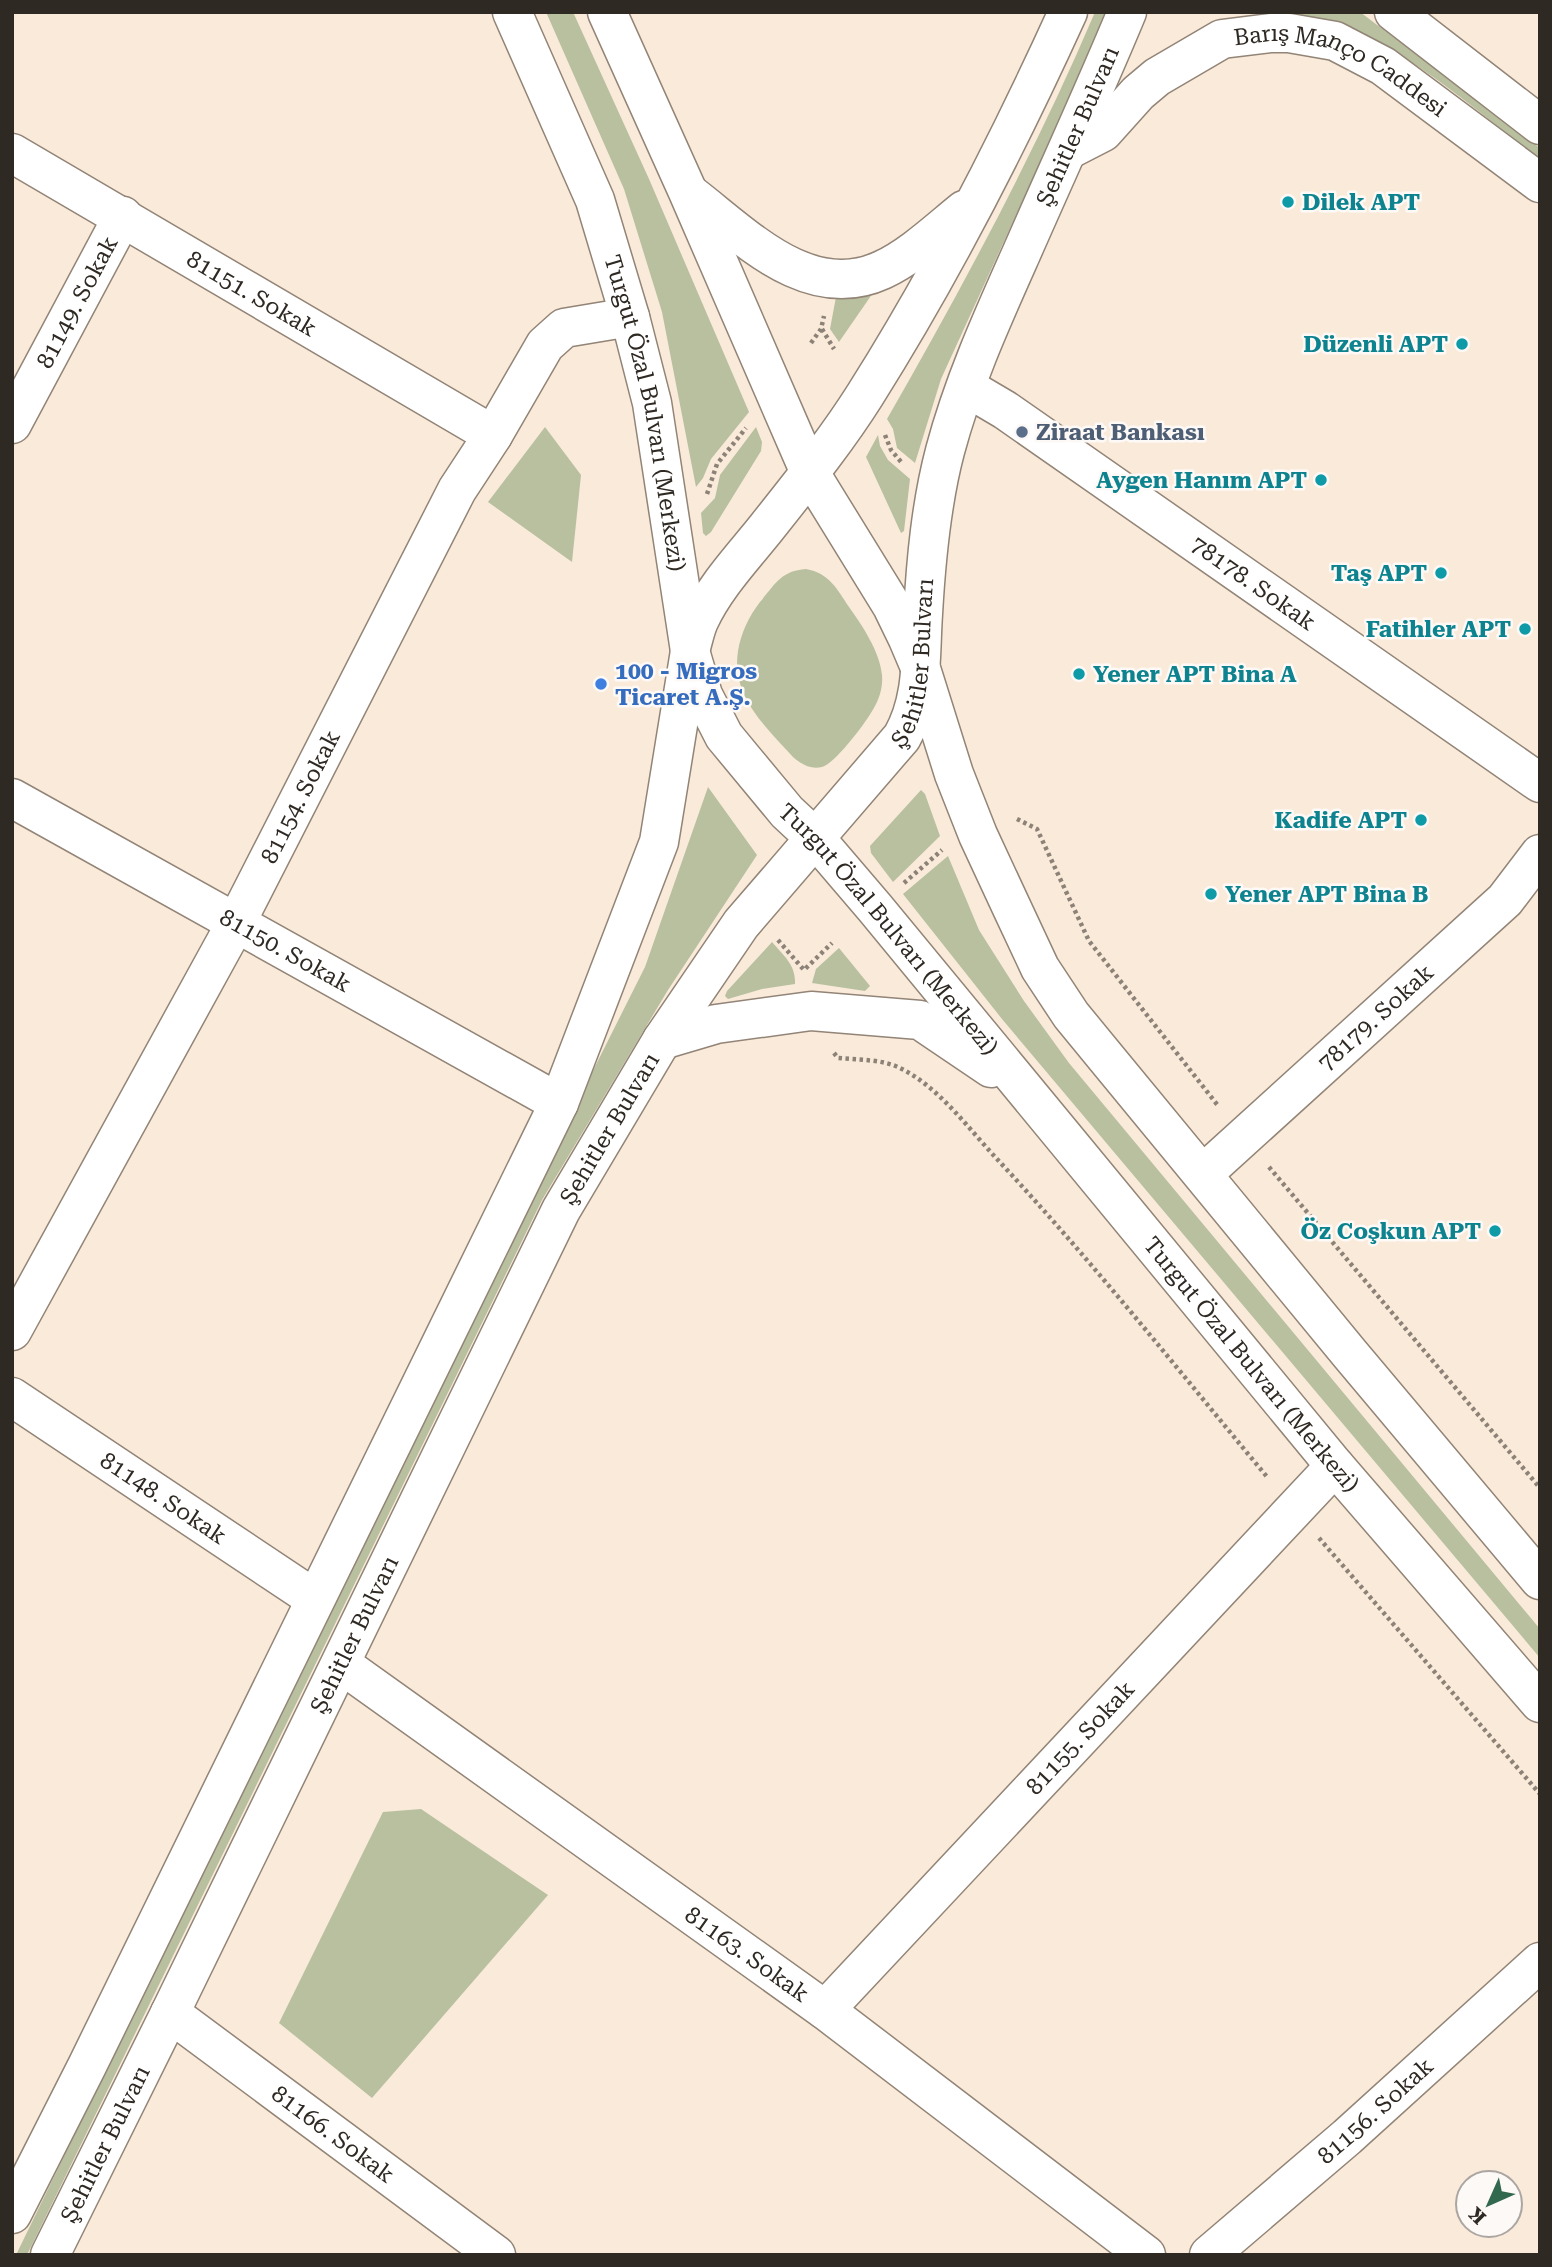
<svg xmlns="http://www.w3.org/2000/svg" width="1552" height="2267" font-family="'Roboto Serif',serif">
<rect width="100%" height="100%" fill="#faeada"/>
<!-- green -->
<g fill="#b8c09f">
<polygon points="546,12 573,12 649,179 749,412 711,459 703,478 696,487 662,312 624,189"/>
<path d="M1095,12h14l-168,367 -26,84 -18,-15 -4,-19 -6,-10c76,-133 148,-266 208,-407z"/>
<path d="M1269,12h91l180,136v11c-58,-43 -134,-112 -202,-135 -22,-8 -46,-5 -69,-12z"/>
<polygon points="875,290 839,342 830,329 836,297"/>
<polygon points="545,427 581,475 572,562 488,502"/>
<polygon points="756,427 762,442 761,451 711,532 706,536 703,533 701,513 715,498 720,475"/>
<polygon points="878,435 880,446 888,460 910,479 904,531 901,533 866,457"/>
<path d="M806,569c23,4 31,20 43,38 13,18 31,45 33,68 1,11 -2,22 -7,31 -7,14 -39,57 -53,61 -11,3 -21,-3 -29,-10 -28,-31 -62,-61 -55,-106 3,-18 11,-35 22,-49 16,-19 21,-31 46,-33z"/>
<polygon points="708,787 757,855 668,990 542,1200 27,2255 16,2255 533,1190 645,967"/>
<polygon points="921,790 925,794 940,836 893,882 871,853 870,846"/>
<polygon points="948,856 979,930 1024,1001 1069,1063 1540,1629 1540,1658 1002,1019 903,894"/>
<path d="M772,942c12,14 24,23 23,42l-33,5 -34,10 -3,-3 2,-5z"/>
<polygon points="839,948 870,986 865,991 812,983 816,969"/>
<polygon points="421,1809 548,1895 372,2098 279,2023 383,1812"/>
</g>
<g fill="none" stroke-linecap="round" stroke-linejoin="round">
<!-- minor casing -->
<g stroke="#928476" stroke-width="41">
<g id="minor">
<path id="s1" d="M12,153l481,282"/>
<path id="s2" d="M966,387l39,23 535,373"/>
<path id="s3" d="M12,424l111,-208"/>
<path id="s4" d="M12,798l547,305"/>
<path id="s5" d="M1203,1174l302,-274 35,-46"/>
<path id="s6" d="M12,1331l224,-408 221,-433 36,-55 52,-90 19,-17 66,-11"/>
<path id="s7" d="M12,1397l303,202"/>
<path id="s8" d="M341,1664l484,346 321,245"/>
<path id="s9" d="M825,2010l510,-544"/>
<path id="s10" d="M170,2013l326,242"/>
<path id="s11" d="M1209,2255l138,-118 193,-175"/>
</g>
</g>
<!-- major casing -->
<g stroke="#928476" stroke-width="41">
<g id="major">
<path id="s12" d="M512,12l83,188 35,117 22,86 38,248 13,44 21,41 63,76 29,27 59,69 460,558 205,237"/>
<polyline points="607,12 688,192 810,473 892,606 908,639 922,672 954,774 978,835 1011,906 1040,968 1071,1015 1103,1054 1350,1354 1540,1580"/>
<polyline points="1394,12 1540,125"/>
<path id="s13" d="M1068,150l35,-18 35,-39 19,-16 65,-38 48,-6h19l46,8 48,25 157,117"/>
<path d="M690,194c54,41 118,110 192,76 30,-14 56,-39 82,-60"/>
<polyline points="662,1040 716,1024 811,1011 920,1020 991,1068"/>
<path d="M12,2214l75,-148 472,-963 100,-261 31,-191c3,-10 5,-21 9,-30 16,-35 45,-65 68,-94 34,-43 69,-86 98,-132 77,-122 143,-251 203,-383"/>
<path id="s14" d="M50,2255l120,-242 391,-803 101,-170 79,-116 161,-187c22,-39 18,-80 21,-123 3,-54 8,-110 22,-163 18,-68 47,-132 76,-197 35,-80 72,-160 106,-242"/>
</g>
</g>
<!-- path -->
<g stroke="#8d8277" stroke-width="4.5" stroke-dasharray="3.5 3.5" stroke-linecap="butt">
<polyline points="822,329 834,349"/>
<polyline points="811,343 821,329 824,316"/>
<polyline points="885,435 891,450 902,463"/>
<polyline points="707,494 717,464 746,428"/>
<polyline points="1017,819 1037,829 1089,941 1219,1107"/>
<polyline points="904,883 942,850"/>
<polyline points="778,940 804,970 832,943"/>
<path d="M834,1053l4,5c20,2 44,1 62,10 39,19 68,60 97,91 95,102 182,212 271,319"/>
<polyline points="1269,1167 1540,1488"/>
<polyline points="1319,1538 1540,1794"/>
</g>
<!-- minor -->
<use href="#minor" stroke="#fff" stroke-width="38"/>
<!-- major -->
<use href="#major" stroke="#fff" stroke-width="38"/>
</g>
<!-- markers -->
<g fill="#0f9aa8" stroke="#fdf9f6" stroke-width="2.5">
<circle cx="1288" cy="202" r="7"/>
<circle cx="1462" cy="344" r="7"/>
<circle cx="1321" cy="480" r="7"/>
<circle cx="1441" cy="573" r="7"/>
<circle cx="1525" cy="629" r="7"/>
<circle cx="1079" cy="674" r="7"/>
<circle cx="1421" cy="820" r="7"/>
<circle cx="1211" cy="894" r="7"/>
<circle cx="1495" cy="1231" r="7"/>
</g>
<circle fill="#5c6f8a" stroke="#fdf9f6" stroke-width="2.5" cx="1022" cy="432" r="7"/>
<circle fill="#3f7fe0" stroke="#fdf9f6" stroke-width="2.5" cx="601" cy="684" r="7"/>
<g text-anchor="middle" stroke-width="5" stroke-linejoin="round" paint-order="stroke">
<!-- street labels -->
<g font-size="23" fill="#2f2923" stroke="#fdf9f6">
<text dy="8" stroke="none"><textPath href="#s13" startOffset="320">Barış Manço Caddesi</textPath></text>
<text dy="8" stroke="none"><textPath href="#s14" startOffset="2390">Şehitler Bulvarı</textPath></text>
<text dy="8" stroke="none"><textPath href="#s1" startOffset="278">81151. Sokak</textPath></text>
<text dy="8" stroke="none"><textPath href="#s3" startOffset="138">81149. Sokak</textPath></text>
<text dy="8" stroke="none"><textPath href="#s12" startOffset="425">Turgut Özal Bulvarı (Merkezi)</textPath></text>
<text dy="8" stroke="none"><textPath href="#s2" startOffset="348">78178. Sokak</textPath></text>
<text dy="8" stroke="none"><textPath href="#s14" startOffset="1824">Şehitler Bulvarı</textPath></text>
<text dy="8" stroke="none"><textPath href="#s6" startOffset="607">81154. Sokak</textPath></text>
<text dy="8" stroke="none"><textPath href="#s12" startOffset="1013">Turgut Özal Bulvarı (Merkezi)</textPath></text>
<text dy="8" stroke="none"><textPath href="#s4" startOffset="313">81150. Sokak</textPath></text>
<text dy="8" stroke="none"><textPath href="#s5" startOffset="233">78179. Sokak</textPath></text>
<text dy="8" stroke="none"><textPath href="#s14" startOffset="1258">Şehitler Bulvarı</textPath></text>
<text dy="8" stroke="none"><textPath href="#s12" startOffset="1580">Turgut Özal Bulvarı (Merkezi)</textPath></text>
<text dy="8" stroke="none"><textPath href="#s7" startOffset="182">81148. Sokak</textPath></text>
<text dy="8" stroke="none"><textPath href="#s14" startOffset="691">Şehitler Bulvarı</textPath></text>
<text dy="8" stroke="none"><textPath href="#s9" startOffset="373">81155. Sokak</textPath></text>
<text dy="8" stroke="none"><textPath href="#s8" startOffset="499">81163. Sokak</textPath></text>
<text dy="8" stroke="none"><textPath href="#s11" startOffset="220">81156. Sokak</textPath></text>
<text dy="8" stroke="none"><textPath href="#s10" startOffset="203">81166. Sokak</textPath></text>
<text dy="8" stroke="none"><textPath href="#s14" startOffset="124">Şehitler Bulvarı</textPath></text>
</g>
<!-- culture labels -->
<g font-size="23" font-weight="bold" fill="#0d838f" stroke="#fdf9f6" text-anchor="end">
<text x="1302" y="210" text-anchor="start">Dilek APT</text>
<text x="1448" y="352">Düzenli APT</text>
<text x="1307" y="488">Aygen Hanım APT</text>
<text x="1427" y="581">Taş APT</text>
<text x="1511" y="637">Fatihler APT</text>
<text x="1093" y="682" text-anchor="start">Yener APT Bina A</text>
<text x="1407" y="828">Kadife APT</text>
<text x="1225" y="902" text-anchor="start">Yener APT Bina B</text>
<text x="1481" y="1239">Öz Coşkun APT</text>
</g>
<!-- service labels -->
<g font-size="23" font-weight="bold" fill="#4e5e75" stroke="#fdf9f6" text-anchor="start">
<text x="1036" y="440">Ziraat Bankası</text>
</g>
<!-- shop labels -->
<g font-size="23" font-weight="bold" fill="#366cbe" stroke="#fdf9f6" text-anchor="start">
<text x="615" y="679">100 - Migros<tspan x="615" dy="26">Ticaret A.Ş.</tspan></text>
</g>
</g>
<!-- border -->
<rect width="1552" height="2267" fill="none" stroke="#2f2923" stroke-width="28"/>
<!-- north arrow -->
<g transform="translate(1489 2204) rotate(225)"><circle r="33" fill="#fdf9f6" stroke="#aba6a2" stroke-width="2"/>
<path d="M0-5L12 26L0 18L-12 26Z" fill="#32684d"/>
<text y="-10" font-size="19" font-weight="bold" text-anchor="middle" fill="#2f2923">K</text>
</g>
</svg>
